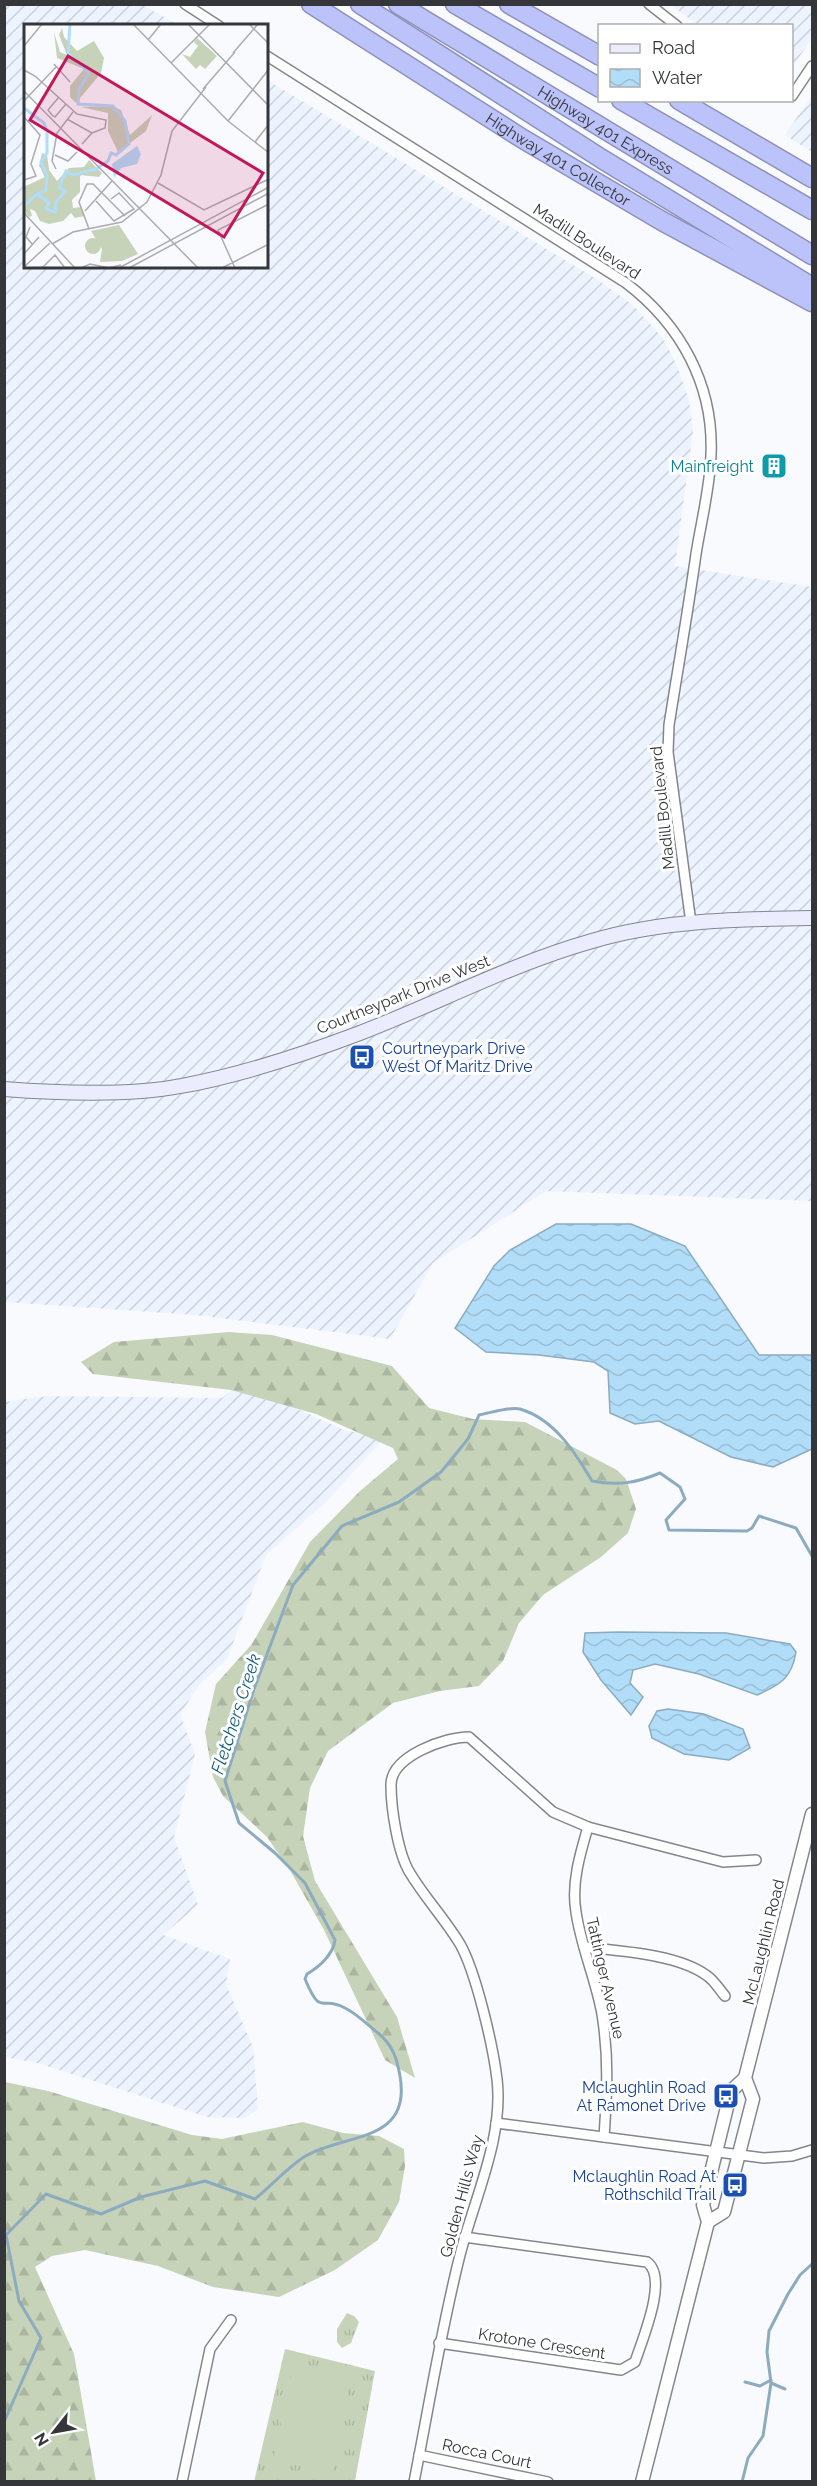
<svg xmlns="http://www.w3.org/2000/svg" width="817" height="2486" font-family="Raleway,sans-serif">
<defs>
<pattern id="industrial-furrows" width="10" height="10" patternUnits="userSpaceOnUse" patternTransform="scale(1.5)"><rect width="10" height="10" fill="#edf3ff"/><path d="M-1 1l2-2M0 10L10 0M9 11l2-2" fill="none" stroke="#ccd1db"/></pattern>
<pattern id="grass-tufts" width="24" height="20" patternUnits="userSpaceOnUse" patternTransform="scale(1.5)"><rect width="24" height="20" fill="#c6d3b9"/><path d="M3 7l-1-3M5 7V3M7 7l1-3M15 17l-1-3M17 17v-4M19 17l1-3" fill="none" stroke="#abb6a0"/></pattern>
<pattern id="forest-firs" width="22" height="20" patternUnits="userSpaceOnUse" patternTransform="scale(1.5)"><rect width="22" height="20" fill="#c6d3b9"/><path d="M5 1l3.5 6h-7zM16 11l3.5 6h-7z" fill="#abb6a0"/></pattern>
<pattern id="water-waves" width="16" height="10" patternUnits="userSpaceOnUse" patternTransform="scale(1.5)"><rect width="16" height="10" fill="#b1ddf8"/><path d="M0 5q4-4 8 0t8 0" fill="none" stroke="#99bed5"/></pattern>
</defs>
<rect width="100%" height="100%" fill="#f9fafe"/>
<!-- industrial -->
<g fill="url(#industrial-furrows)">
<polygon points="5,5 143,5 178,25 26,26 26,267 267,267 267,80 598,280 633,305 663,338 678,368 689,400 693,431 675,566 812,587 812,1201 546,1191 433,1263 390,1339 195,1315 5,1302 5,1305"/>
<polygon points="670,5 812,5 812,38 792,68 792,26 699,25"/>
<polygon points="812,95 812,152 785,135"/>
<polygon points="241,1383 346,1431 386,1436 327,1501 266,1555 227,1659 198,1686 180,1715 195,1754 174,1837 198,1905 163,1935 230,1959 226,1984 253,2047 258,2109 245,2118 207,2117 37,2063 5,2057 4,1402 47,1396 222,1398"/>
</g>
<!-- grass -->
<g fill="url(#grass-tufts)">
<polygon points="347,2313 354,2316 359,2322 351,2343 342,2348 337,2342 337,2329"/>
<polygon points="285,2349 375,2371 355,2481 254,2482"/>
</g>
<!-- forest -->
<g fill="url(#forest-firs)">
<polygon points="229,1332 272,1335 392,1366 429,1408 473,1419 525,1422 617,1470 626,1479 636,1509 628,1533 601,1557 543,1595 519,1623 503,1661 479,1686 440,1691 393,1703 328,1751 310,1788 303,1836 315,1881 397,2017 415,2078 385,2060 324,1930 291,1872 267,1837 223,1796 213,1777 205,1732 216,1684 252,1644 310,1542 360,1491 398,1459 393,1448 316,1414 231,1390 93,1374 81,1362 114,1342"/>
<polygon points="5,2082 48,2091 192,2135 222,2139 303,2122 343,2133 379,2136 404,2149 405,2166 399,2202 378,2240 335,2270 279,2297 213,2287 158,2266 85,2250 52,2256 35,2267 74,2354 96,2481 5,2481"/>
</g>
<!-- pitch -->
<polygon fill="#c6d3b9" points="293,2366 351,2378 332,2473 273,2460"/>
<!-- water -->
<g fill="url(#water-waves)" stroke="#8cabbf" stroke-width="1.5">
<polygon points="556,1224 631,1224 685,1246 759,1355 812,1355 812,1449 773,1467 731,1457 659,1421 635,1424 610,1413 608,1371 594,1362 539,1355 486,1352 455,1328 494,1266 510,1250"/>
<path d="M618,1632l108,1 64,11 6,8c-4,26 -16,33 -39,43l-58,-21 -44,-10 -22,6 -3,13 13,14 -12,18 -30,-35 -18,-28 2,-19z"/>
<polygon points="668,1709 704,1714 743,1729 750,1748 729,1760 684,1754 652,1738 649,1726 657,1711"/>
</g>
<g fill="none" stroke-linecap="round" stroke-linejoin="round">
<!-- stream -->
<g stroke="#8cabbf" stroke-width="3">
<polyline points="745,2382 760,2386 771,2380"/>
<polyline points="771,2383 785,2389"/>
<path d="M4,2422l37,-84 -22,-37 -13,-66 40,-41 55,20 40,-17 64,-16 50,18c16,-13 32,-31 49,-42 39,-24 108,-13 96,-81 -3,-17 -7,-31 -22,-43 -10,-8 -21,-19 -33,-25 -25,-14 -23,11 -40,-29l2,-5c12,-7 26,-19 28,-34l-30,-57 -30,-30 -36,-30 -14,-42 29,-92 39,-104 49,-59 57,-24 42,-30 27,-33 11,-24c11,-2 31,-9 41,-6 34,10 55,43 72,72 26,5 44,2 68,-8l20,14 5,12 -19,21 3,10 78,1 5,-3 7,-12 37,12 16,28"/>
<polyline points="742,2482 748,2458 763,2436 771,2383 767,2352 769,2331 788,2294 800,2275 812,2264"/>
</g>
<!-- minor casing -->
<g stroke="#83868d" stroke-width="12">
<g id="minor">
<polyline points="185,4 219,26"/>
<polyline points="649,4 677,26"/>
<path d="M267,56l359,227c55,42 88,102 85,172 -1,33 -10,67 -15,99 -8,57 -18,114 -27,171l-1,27 23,171"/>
<polyline points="792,96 812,66"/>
<path d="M588,1827c-8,27 -17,57 -12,85 5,35 20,68 26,102 7,44 5,79 2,123"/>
<path d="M584,1947c35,4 93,7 122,28 8,5 13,14 19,21"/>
<polyline points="496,2123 764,2158 792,2156 812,2150"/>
<path d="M439,2343l182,27 14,-8c7,-22 34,-84 12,-100l-183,-25"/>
<polyline points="419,2455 548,2482"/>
<polyline points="182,2482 210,2349 231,2320"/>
<path d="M414,2482c15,-76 27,-152 46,-227 14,-56 44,-117 37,-176 -4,-33 -21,-107 -37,-135 -15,-25 -35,-46 -50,-71 -12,-19 -19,-64 -19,-88 0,-29 54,-48 78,-48l84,75 35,15 135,35 33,-2"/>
</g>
</g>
<!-- tertiary casing -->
<g stroke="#83868d" stroke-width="15">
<g id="tertiary">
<polyline points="708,2222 724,2212 753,2099 745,2078 812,1814"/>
<polyline points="642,2482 708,2222 703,2205 731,2091 745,2078"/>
</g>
</g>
<!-- secondary casing -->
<g stroke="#83868d" stroke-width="16">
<path id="secondary" d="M4,1089c53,4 125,7 177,-3 61,-11 121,-31 179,-53 78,-30 151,-69 232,-92 71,-21 147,-22 220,-23"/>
</g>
<!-- motorway casing -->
<g stroke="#8d92b7" stroke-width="21">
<g id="motorway">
<path id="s1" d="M311,4l212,135 139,82 150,81"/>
<polyline points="360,4 602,159 812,287"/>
<path id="s2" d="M398,4l414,251"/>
<polyline points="455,4 600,88"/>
<polyline points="509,4 600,56"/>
<polyline points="621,100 812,210"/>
<polyline points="679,100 812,178"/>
</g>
</g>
<!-- minor -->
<use href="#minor" stroke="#fff" stroke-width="9"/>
<!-- tertiary -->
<use href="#tertiary" stroke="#fff" stroke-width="12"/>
<!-- secondary -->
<use href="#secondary" stroke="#ebedfe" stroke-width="14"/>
<!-- motorway -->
<use href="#motorway" stroke="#bcc3fb" stroke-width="18"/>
</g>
<!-- icons -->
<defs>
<g id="building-square" transform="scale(1.35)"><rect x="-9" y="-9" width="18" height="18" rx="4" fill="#0f9aa8" stroke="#fff"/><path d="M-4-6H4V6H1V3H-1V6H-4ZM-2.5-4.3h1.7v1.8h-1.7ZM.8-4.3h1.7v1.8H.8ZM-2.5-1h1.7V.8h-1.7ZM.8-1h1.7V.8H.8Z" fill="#fff"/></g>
<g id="bus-square" transform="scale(1.35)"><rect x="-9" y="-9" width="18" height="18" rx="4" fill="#1a4fb4" stroke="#fff"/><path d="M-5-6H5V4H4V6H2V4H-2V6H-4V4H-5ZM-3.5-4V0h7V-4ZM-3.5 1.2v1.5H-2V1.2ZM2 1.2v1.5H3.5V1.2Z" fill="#fff"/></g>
</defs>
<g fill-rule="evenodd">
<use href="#building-square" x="774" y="466"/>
<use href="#bus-square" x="362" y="1057"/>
<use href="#bus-square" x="726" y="2096"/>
<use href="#bus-square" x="735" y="2185"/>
</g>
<g text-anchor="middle" stroke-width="6" stroke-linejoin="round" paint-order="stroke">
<!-- street labels -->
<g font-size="16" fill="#353639" stroke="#fff">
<text dy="6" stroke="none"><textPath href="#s2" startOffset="243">Highway 401 Express</textPath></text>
<text dy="6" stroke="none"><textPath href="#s1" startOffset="292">Highway 401 Collector</textPath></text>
<text transform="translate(587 241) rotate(33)" y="6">Madill Boulevard</text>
<text transform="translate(662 808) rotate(-96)" y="6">Madill Boulevard</text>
<text transform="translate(403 994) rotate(-22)" y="6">Courtneypark Drive West</text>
<text transform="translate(763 1942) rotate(-76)" y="6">McLaughlin Road</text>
<text transform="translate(606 1978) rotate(77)" y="6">Tattinger Avenue</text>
<text transform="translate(461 2196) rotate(-75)" y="6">Golden Hills Way</text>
<text transform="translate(542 2343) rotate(9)" y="6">Krotone Crescent</text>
<text transform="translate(487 2453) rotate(12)" y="6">Rocca Court</text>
</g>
<!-- culture labels -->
<g font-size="16" fill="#0d838f" stroke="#fff" text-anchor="end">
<text x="754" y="472">Mainfreight</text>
</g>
<!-- transit labels -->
<g font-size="16" fill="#164399" stroke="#fff" text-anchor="end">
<text x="382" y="1054" text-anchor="start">Courtneypark Drive<tspan x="382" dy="18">West Of Maritz Drive</tspan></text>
<text x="706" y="2093">Mclaughlin Road<tspan x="706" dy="18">At Ramonet Drive</tspan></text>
<text x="716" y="2182">Mclaughlin Road At<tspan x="716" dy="18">Rothschild Trail</tspan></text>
</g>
<!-- water labels -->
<g font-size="18" font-style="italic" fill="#115c7f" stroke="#fff">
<text transform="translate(236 1714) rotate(-72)" y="6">Fletchers Creek</text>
</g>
</g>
<!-- overview -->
<g transform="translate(24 24)">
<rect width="244" height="244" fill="#f9fafe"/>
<path d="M173,14l20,18 -12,13 -5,-4 -4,4 -14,-15 8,3 8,-11 -4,-4zM18,129l5,2 2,15 8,11 12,-13 15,-1 5,-7 13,13 -3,4 -19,-2v17l-8,8 1,8 8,-1 4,9 -10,2 -4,-5 -8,8 -14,3 -9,-3 -5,-10 -5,-2 2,7 -3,1 -5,-6v-24l23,-11 -8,-10zM95,201l19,29 -16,7 -22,1 2,-13 -11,-18z" fill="#c6d3b9"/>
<path d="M38,4l2,9 13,14 17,-10 10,17 -3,15 -25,30 -6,-6v-11l14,-17 -27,-11 -3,-26 6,20 7,3 -8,-20zM88,82l9,4 9,25 22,-20 -6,16 -28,21 -10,-21v-18l-27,-6zM24,141l4,25 -5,8 -23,-1v-10l21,-9 -4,-9zM49,148h9l-3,8 -19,22 -2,11 -13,-3 1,-7 6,2 9,-17 4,1z" fill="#c6d3b9"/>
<path d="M84 224a11 11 0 1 1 22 0a11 11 0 1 1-22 0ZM61 222a8 8 0 1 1 16 0a8 8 0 1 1-16 0Z" fill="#c6d3b9"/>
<path d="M113,122l4,8 -4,10 -16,4 -7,10 -2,-14z" fill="#b1ddf8"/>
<path fill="none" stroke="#b1ddf8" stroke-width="3" d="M0,84l20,15 3,8v22l-6,9 6,13 -1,15 -9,4M0,182l13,-12 12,9 -3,6 9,3 1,-10 9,-11 -6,-3 7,-17 6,4 24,-6 12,-8 3,-8 5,2 13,-11 -4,-23 -12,-15 -35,-2 1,-15 10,-16 -21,-20 2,-29"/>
<path fill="none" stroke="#abacaf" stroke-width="1.5" d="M109,0l95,97 41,32M164,0l81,82M225,0l20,20M124,16l13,-16M0,22l18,-22M209,29l25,-29M147,39l39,-39M30,40l16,18M0,46l11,6 42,38 29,6 -1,8 -13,5 -10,11M179,65l32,-37M0,67l174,177M35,73l-11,13 4,5 3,2 11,-13M0,77l32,-34M0,93l16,18 -9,29 5,12 -12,4M43,95l25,14M204,97l41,-52M231,118l14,-18M31,131l13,6 9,-9M32,145l-4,-8 5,-28 16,-21M134,159l46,27 65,-31M72,177l18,20 20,-12 -15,-16 -8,6M61,187l27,-30M0,189l51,55M6,203l-4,10 7,8M65,205l-10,-27 8,-18h6l32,32M28,220l21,-12 49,-10 25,-20 14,-27 11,-44 34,-44M0,230l15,-17M0,243l26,-24M18,244l13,-13 10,13M57,244l9,-4 19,4 12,-3M95,244l150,-81M105,244l140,-75M198,244l47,-24M211,244l-17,-38 51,-26"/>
<path fill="#c2185b" fill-opacity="0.15" stroke="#c2185b" stroke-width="3" d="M44,32l195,117 -39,64 -194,-117z"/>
<rect width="244" height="244" fill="none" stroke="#353639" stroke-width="3"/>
</g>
<!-- border -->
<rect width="817" height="2486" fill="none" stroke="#353639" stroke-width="12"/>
<!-- legend -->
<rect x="598" y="24" width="195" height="78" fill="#ffffff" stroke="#aeafb0" stroke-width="1.5"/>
<rect x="610" y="44" width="30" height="9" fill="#ebedfe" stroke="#aeafb0" stroke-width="1.5"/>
<text x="652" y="54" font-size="18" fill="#353639">Road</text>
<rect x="610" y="69" width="30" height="18" fill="url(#water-waves)" stroke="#aeafb0" stroke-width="1.5"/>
<text x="652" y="84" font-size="18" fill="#353639">Water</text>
<!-- north arrow -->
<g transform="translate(54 2432) rotate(239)" stroke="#ffffff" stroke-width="4.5" paint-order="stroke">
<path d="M0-4.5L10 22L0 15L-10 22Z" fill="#353639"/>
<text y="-9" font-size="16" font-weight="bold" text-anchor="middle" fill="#353639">N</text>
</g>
</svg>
